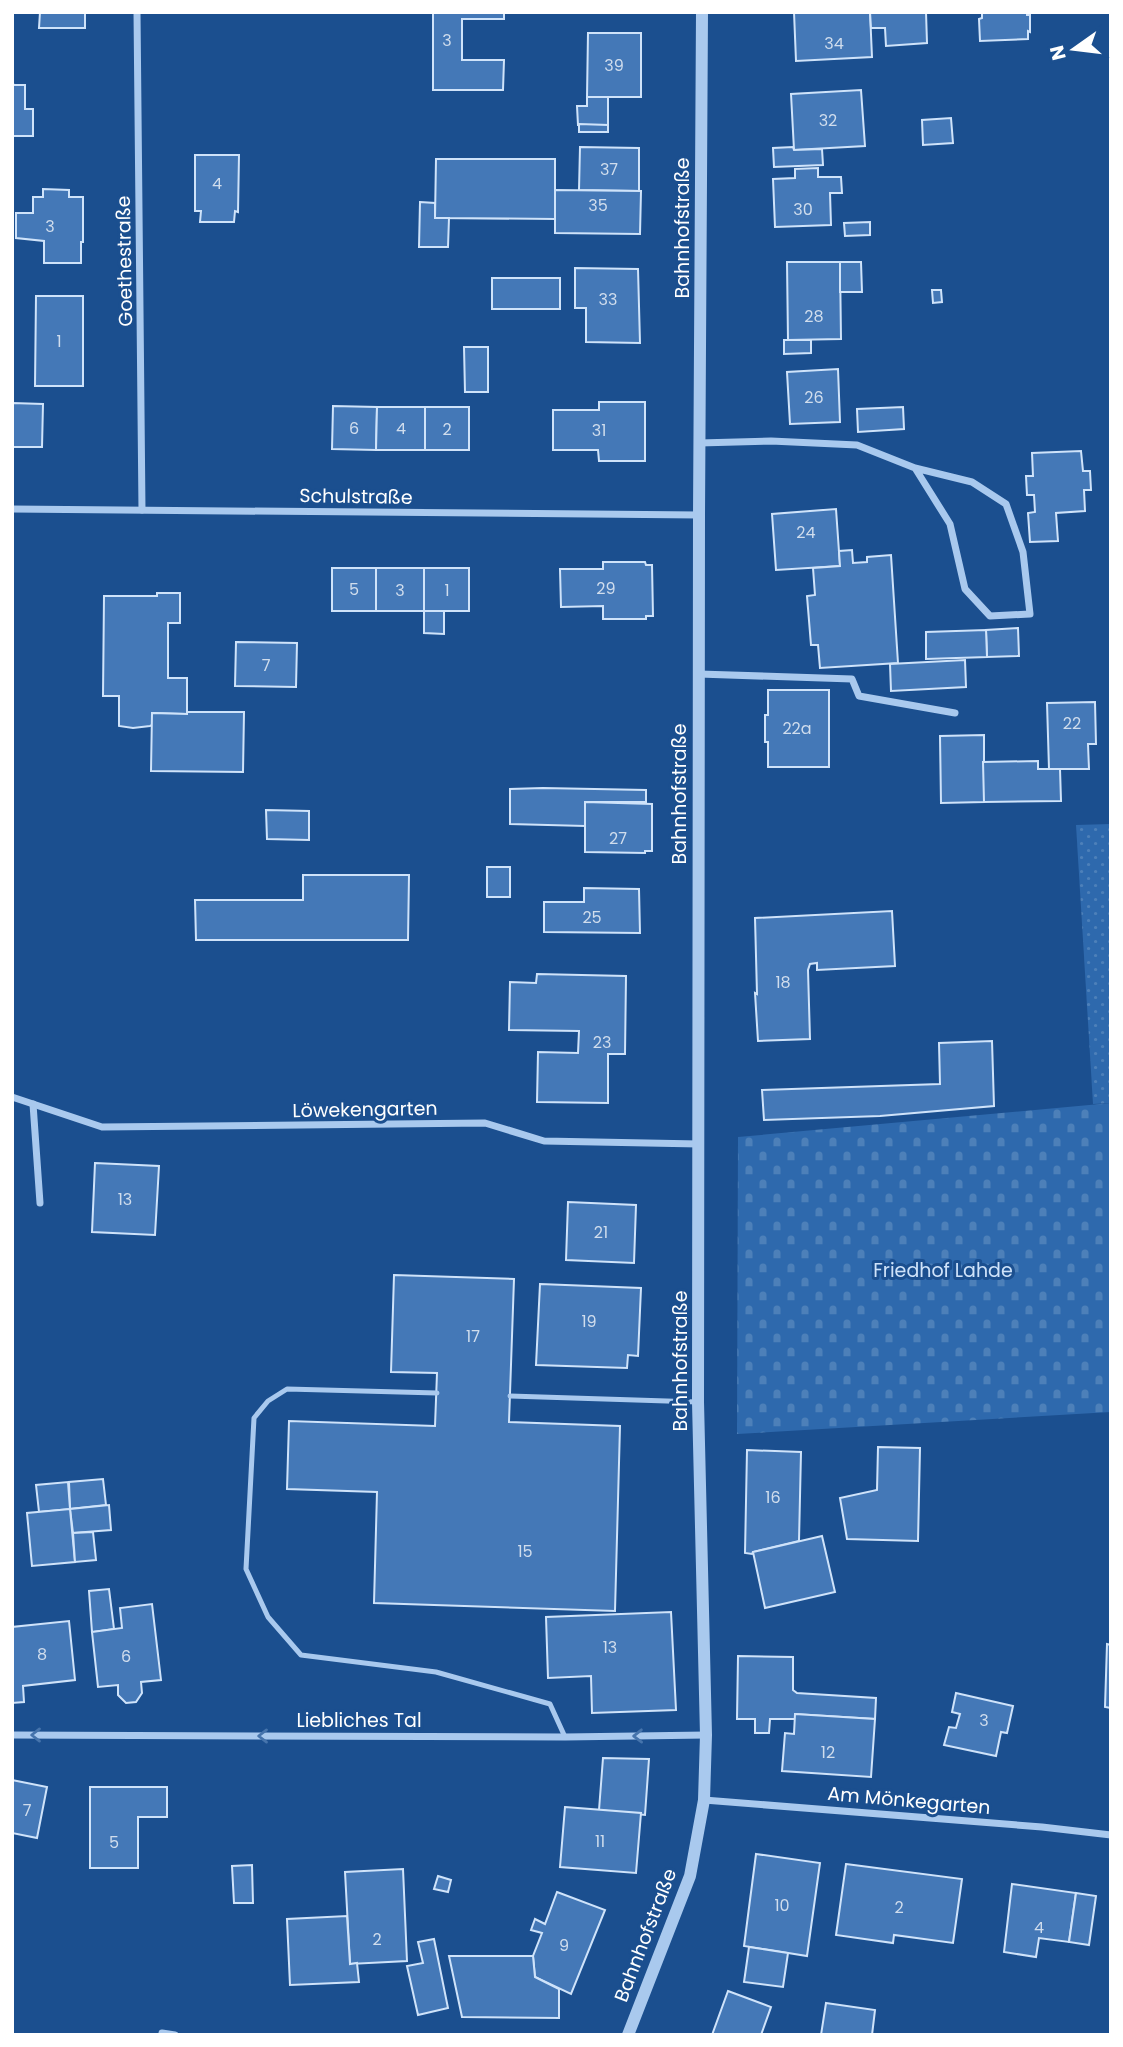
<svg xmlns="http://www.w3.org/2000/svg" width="1123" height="2047" font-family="Poppins,sans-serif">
<defs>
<pattern id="grass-dots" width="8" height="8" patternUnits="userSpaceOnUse" patternTransform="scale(1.75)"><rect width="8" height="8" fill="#2e69ad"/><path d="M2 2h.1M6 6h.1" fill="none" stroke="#4d80b9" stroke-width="1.8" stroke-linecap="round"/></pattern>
<pattern id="cemetery-stones" width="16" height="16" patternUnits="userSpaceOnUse" patternTransform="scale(1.75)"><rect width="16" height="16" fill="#2e69ad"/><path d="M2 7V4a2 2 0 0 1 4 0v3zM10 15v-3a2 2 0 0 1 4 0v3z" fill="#4d80b9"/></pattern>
</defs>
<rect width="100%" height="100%" fill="#1b4f8f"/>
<!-- grass -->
<polygon fill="url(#grass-dots)" points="1111,824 1111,1103 1093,1104 1076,825"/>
<!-- cemetery -->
<polygon fill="url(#cemetery-stones)" points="1111,1103 1111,1412 737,1434 738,1137"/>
<!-- building -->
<g fill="#4478b7" stroke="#cfe3fa" stroke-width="2">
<polygon points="40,12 85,12 85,28 39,28"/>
<polygon points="433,12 504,12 504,19 462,19 462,60 504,60 503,90 433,90"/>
<polygon points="794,12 870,12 872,57 796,61"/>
<polygon points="870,12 926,12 927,43 886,46 885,28 871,28"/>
<polygon points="982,12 1027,12 1027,15 1030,15 1030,32 1028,31 1028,39 980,41 979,19 982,18"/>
<polygon points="588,33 641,33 641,97 587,97"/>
<polygon points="12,82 14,85 25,85 25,109 33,109 33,136 12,136"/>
<polygon points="861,90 865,146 794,150 791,94"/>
<polygon points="587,97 608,97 608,125 578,125 577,106 587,106"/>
<polygon points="951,118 953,143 923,145 922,120"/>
<polygon points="579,124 608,125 608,132 579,132"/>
<polygon points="580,147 639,148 639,191 579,190"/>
<polygon points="793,147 794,150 822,149 823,165 774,167 773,148"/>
<polygon points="195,155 239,155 238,212 235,211 234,222 200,222 201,211 195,211"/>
<polygon points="436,159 555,159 555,219 435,218"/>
<polygon points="818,168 818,177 841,177 842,193 830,193 831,225 775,227 773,179 795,178 795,169"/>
<polygon points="43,189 69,190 69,197 83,197 83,242 81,242 81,263 44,263 44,241 16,238 16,213 33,213 33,197 43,197"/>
<polygon points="555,190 641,191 640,234 555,233"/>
<polygon points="420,202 435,203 435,218 449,218 448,247 419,247"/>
<polygon points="870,222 870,235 845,236 844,223"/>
<polygon points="787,262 840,262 841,339 788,340"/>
<polygon points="840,262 861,262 862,292 840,292"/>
<polygon points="575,268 638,269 640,343 586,342 586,308 575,308"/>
<rect x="492" y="278" width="68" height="31"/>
<polygon points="932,290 941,290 942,302 933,303"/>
<polygon points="36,296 83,296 83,386 35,386"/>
<polygon points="784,340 811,340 811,353 784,354"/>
<polygon points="464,347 488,347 488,392 465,392"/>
<polygon points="838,369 840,422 790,424 787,372"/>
<polygon points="599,402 645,402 645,461 599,461 598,450 553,450 553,410 599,410"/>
<polygon points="12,403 43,404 42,447 12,447"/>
<polygon points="333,406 377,407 376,450 332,449"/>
<polygon points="377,407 425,407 425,450 376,450"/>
<rect x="425" y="407" width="44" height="43"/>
<polygon points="903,407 904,429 858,432 857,409"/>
<polygon points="1081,451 1083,471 1090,471 1091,490 1084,490 1085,511 1056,513 1058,541 1030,542 1028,513 1035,512 1034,495 1027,495 1026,476 1033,476 1032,453"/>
<polygon points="836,509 840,566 776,570 772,514"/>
<polygon points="852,550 853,563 867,562 867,557 891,555 898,663 820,668 818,645 811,645 807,596 815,595 813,568 840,566 839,551"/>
<polygon points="603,562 645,562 646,565 652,565 653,616 646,616 646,619 603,619 603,606 561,607 560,569 603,569"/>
<rect x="332" y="568" width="44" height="43"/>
<rect x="376" y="568" width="48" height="43"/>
<rect x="424" y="568" width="45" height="43"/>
<polygon points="157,593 180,593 180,623 168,623 168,678 187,678 187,714 152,713 152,725 150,726 133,728 119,726 119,696 103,696 104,596 157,596"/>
<polygon points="424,611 444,611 444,634 424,633"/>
<polygon points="1018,628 1019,656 987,657 986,630"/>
<polygon points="986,630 987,657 926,659 926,632"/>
<polygon points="236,642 297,643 296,687 235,686"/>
<polygon points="965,660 966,687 891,691 890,664"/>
<polygon points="768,690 829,690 829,767 768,767 768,742 765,742 765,715 768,715"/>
<polygon points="1095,702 1096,744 1088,744 1089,769 1049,769 1047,703"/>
<polygon points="187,712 244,712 243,772 151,771 152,713 187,714"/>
<polygon points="984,735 984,802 941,803 940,736"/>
<polygon points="1038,761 1038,769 1060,769 1061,801 984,802 983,762"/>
<polygon points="543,788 646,790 646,802 585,802 585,826 510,824 510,789"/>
<polygon points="585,802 652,804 652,851 645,851 645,853 585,852"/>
<polygon points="266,810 309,811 309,840 267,839"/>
<rect x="487" y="867" width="23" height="30"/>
<polygon points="303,875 409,875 408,940 196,940 195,900 303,900"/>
<polygon points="584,888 639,889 640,933 544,932 544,902 584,902"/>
<polygon points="892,911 895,966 817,970 817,963 810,964 808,970 810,1039 758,1041 755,993 757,994 755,918"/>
<polygon points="537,974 626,976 625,1054 608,1054 608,1103 537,1102 538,1052 578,1053 579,1031 509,1030 510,982 536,983"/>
<polygon points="992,1041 994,1106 880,1116 764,1120 762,1090 940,1084 939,1043"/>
<polygon points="95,1163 159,1166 155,1235 92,1232"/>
<polygon points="568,1202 636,1205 634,1263 566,1260"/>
<polygon points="394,1275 514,1279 509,1422 620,1426 615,1611 374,1603 377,1492 287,1489 289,1421 435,1426 437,1373 391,1372"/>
<polygon points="540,1284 641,1288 638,1356 628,1355 627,1368 536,1365"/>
<polygon points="878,1447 920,1448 918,1541 847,1539 840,1498 877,1490"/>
<polygon points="747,1450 801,1452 799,1541 753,1552 752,1554 745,1553"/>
<polygon points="103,1479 106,1505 70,1509 69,1482"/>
<polygon points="68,1482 70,1509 39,1512 36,1485"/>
<polygon points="109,1505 111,1530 73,1533 70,1509"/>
<polygon points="70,1509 75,1562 32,1566 27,1513"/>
<polygon points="93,1532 96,1560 75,1562 73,1533"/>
<polygon points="822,1536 835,1592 765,1608 753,1552"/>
<polygon points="109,1589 114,1629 92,1632 89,1591"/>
<polygon points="152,1604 161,1680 141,1682 142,1693 136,1702 126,1703 118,1695 118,1685 98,1687 92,1632 122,1628 120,1608"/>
<polygon points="671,1612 676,1710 592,1713 591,1676 548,1678 546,1617"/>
<polygon points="69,1621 75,1680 23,1686 24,1702 12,1703 12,1627"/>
<polygon points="1107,1644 1111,1645 1111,1708 1105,1707"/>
<polygon points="738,1656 793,1657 793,1690 797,1693 876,1698 875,1719 795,1714 795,1719 770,1719 769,1733 755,1733 755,1719 737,1719"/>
<polygon points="956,1693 1013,1706 1007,1733 1001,1732 996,1756 944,1745 949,1727 956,1728 960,1714 952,1712"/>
<polygon points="795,1714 875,1719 871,1777 782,1771 785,1733 794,1734"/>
<polygon points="603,1758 649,1759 645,1815 599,1810"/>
<polygon points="12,1780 47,1787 37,1838 12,1833"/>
<polygon points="90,1787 167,1787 167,1817 138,1817 138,1868 90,1868"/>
<polygon points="565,1807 641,1813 636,1873 560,1867"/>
<polygon points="756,1854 820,1863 807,1956 744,1946"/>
<polygon points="846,1864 962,1879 953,1943 894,1935 893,1943 836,1935"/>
<polygon points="252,1865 253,1903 234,1903 232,1866"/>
<polygon points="403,1869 407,1961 350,1964 345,1872"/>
<polygon points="438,1876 451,1880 448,1892 434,1889"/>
<polygon points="1012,1884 1076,1893 1069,1942 1039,1938 1036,1957 1004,1952"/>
<polygon points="557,1892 605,1910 571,1994 535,1977 533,1956 542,1933 531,1930 535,1919 545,1924"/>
<polygon points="1076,1893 1096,1896 1089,1945 1069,1942"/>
<polygon points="347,1916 350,1964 357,1963 359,1982 290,1985 287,1919"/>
<polygon points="434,1939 448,2008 418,2015 407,1966 423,1963 418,1942"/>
<polygon points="749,1947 788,1953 783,1987 744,1982"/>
<polygon points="449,1956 533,1956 535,1977 559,1989 559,2018 462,2017"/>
<polygon points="728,1991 771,2007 761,2035 712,2035"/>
<polygon points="826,2003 875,2010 872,2035 821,2035"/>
</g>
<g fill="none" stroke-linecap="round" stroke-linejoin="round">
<!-- service -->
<g stroke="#a9c9ee" stroke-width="5">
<polyline points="437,1393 287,1389 268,1401 254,1418 246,1569 268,1617 301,1655 436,1672 550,1704 565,1737"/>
<polyline points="510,1396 698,1402"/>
</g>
<!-- minor -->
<g stroke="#a9c9ee" stroke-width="7">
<polyline points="137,12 142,510"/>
<polyline points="699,443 771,441 857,445 915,468 950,524 965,589 990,616 1030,614 1023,552 1006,504 972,482 915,468"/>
<polyline points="12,509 699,515"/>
<polyline points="699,674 852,679 859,696 955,713"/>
<polyline points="12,1097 102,1127 485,1123 544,1141 699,1144"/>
<polyline points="33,1104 40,1203"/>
<polyline points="12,1735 565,1737 706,1735"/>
<polyline points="704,1800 1042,1827 1111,1835"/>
<polyline points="162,2033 175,2035"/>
</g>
<!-- tertiary -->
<polyline stroke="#a9c9ee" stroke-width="12" points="628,2035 690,1876 704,1800 706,1735 698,1402 699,515 702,12"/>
</g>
<!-- one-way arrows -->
<defs><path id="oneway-chevron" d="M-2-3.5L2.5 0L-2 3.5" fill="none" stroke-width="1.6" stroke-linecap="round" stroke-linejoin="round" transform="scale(1.75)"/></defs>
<g stroke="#4674ac">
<use href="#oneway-chevron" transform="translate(36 1735) rotate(-180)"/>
<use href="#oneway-chevron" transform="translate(263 1736) rotate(-180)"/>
<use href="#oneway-chevron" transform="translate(638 1736) rotate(179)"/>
</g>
<g text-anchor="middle" stroke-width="6" stroke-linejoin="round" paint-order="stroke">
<!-- number labels -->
<g font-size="16" fill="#d0dded">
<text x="447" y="46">3</text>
<text x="834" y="49">34</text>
<text x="614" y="71">39</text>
<text x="828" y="126">32</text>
<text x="609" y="175">37</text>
<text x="217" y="189">4</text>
<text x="598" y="211">35</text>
<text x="803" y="215">30</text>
<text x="50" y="232">3</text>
<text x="608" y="305">33</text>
<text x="814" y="322">28</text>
<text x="59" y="347">1</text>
<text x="814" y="403">26</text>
<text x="354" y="434">6</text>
<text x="401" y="434">4</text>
<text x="447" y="435">2</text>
<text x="599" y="436">31</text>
<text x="806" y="538">24</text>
<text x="606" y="594">29</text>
<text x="354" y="595">5</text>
<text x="400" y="596">3</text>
<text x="447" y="596">1</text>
<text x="266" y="671">7</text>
<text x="1072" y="729">22</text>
<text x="797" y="734">22a</text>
<text x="618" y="844">27</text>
<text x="592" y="923">25</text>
<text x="783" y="988">18</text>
<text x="602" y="1048">23</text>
<text x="125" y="1205">13</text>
<text x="601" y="1238">21</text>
<text x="589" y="1327">19</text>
<text x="473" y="1342">17</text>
<text x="773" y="1503">16</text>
<text x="525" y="1557">15</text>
<text x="610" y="1653">13</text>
<text x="42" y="1660">8</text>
<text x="126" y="1662">6</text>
<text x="984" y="1726">3</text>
<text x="828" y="1758">12</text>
<text x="27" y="1816">7</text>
<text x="600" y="1847">11</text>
<text x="114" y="1848">5</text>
<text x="782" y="1911">10</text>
<text x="899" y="1913">2</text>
<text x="1039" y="1933">4</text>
<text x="377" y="1945">2</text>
<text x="564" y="1951">9</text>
</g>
<!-- street labels -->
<g font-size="19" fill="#fff" stroke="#1b4f8f">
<text transform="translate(682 228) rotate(-90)" y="7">Bahnhofstraße</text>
<text transform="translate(124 261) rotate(-91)" y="7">Goethestraße</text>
<text transform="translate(356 496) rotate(1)" y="7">Schulstraße</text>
<text transform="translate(679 794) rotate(-90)" y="7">Bahnhofstraße</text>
<text transform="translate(365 1109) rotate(-1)" y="7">Löwekengarten</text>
<text transform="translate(680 1361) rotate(-90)" y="7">Bahnhofstraße</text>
<text x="359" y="1727">Liebliches Tal</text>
<text transform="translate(909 1800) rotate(5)" y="7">Am Mönkegarten</text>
<text transform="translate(645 1935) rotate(-69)" y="7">Bahnhofstraße</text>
</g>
<!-- park labels -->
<g font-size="19" fill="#cfe3fa" stroke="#1b4f8f">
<text x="943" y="1277">Friedhof Lahde</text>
</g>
</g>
<!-- border -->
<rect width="1123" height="2047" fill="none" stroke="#ffffff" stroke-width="28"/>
<!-- north arrow -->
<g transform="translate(1074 49) rotate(256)" stroke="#1b4f8f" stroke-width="5" paint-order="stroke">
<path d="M0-5L12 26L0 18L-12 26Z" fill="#ffffff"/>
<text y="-10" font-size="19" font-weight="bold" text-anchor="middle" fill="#ffffff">N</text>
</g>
</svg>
